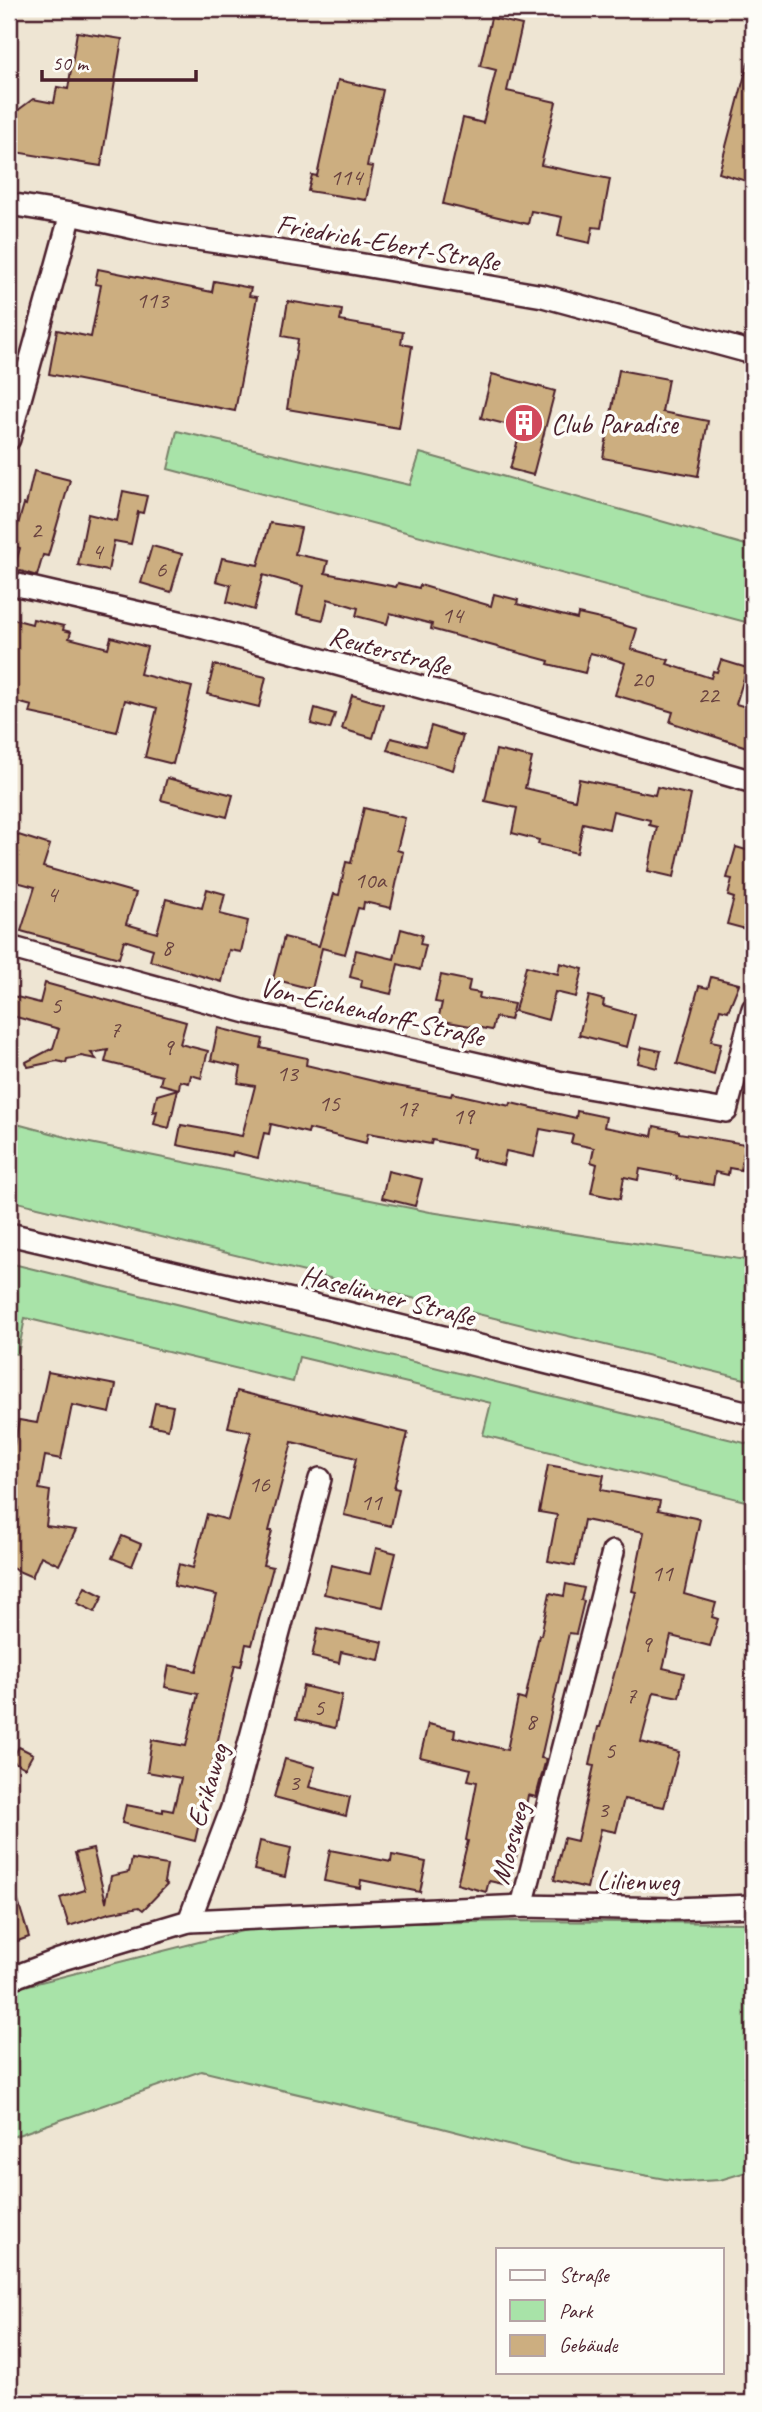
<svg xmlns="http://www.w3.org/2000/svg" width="762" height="2412" font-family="Caveat,sans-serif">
<rect width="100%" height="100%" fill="#eee5d3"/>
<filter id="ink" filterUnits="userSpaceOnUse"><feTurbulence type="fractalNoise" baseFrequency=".0143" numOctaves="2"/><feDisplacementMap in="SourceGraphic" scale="14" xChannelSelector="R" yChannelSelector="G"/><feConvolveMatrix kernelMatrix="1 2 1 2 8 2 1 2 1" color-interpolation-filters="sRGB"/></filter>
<g filter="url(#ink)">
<!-- green -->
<g fill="#a8e3a8" stroke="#79816a" stroke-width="2">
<polygon points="177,431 410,485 420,453 753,547 753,624 168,469"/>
<polygon points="9,1122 85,1142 430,1212 753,1261 753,1381 9,1200"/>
<polygon points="9,1263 753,1445 753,1503 483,1435 491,1403 299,1357 293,1382 25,1318 18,1354 9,1353"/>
<polygon points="518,1921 753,1923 753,2170 720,2180 685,2182 665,2179 573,2162 438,2127 201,2071 9,2138 9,1990 262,1926"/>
</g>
<!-- building -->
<g fill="#ccae80" stroke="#4a1f2b" stroke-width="2">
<polygon points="491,18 522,25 507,91 556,102 541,165 610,179 601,228 593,227 590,243 558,236 562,217 531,211 528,224 443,204 463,118 483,123 496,70 480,66"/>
<polygon points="77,32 122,39 101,166 9,151 9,117 33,99 54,103 57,87 68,89"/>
<polygon points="748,63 753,64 753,183 719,173"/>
<polygon points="338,80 383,90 367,166 373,167 366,200 308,191 312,175 317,176"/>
<polygon points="98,269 212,292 214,281 251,288 249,296 257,297 235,411 49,374 57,330 91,337 101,285 95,284"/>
<polygon points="288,301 342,310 340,321 403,332 401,344 412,346 399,428 287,409 298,339 282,336"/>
<polygon points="619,370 668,379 662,412 708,421 698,476 603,458"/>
<polygon points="492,374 555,391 533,475 510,469 521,428 481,418"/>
<polygon points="34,471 70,480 48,556 43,555 37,576 14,569 20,548 12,545 24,504 26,505"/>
<polygon points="123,491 147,496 143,513 138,512 131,544 114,541 108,571 78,565 88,514 117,521"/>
<polygon points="270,523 301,528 295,554 328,561 325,573 396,587 398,583 419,588 420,585 491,606 494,594 518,600 517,604 577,619 578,614 609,621 637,629 631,649 669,660 667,664 711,678 713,671 717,672 721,660 747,668 736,704 753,709 753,749 670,722 673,712 615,695 625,663 607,657 590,653 585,673 548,664 549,661 431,629 432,624 390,613 387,624 356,616 358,608 328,599 323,620 297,614 303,586 263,575 254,610 227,602 231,585 216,581 222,558 258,565"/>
<polygon points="152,546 182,554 171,592 141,583"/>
<polygon points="9,618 32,624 33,619 64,626 63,630 71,632 69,638 108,648 111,637 147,647 140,674 192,687 173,764 145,757 157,708 125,700 117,732 30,713 32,706 9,700"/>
<polygon points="214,665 266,677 259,707 207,694"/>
<polygon points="352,695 383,704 373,738 342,729"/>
<polygon points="315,708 335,714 330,729 311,724"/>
<polygon points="431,726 463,736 453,770 387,750 391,738 425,746"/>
<polygon points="496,750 532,758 525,788 575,800 579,779 655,795 657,787 691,795 674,877 648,871 657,827 649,825 650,820 613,811 609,829 583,823 577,853 538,844 539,840 512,833 517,808 485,801"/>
<polygon points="167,778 233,795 227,817 161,800"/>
<polygon points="364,808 405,818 397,850 403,852 391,908 364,902 363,909 358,908 345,954 322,948 312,989 273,979 284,937 319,946 334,894 339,895 346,862 351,863"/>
<polygon points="9,832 50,845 43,867 136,893 126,924 157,933 166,899 202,908 207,889 225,894 220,914 248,921 241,952 229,950 222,982 150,961 153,949 124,940 119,958 21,931 35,887 9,880"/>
<polygon points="736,847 753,852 753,878 748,897 753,899 753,931 727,924 734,898 728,896 732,879 727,878"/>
<polygon points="401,929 422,935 420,944 426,945 420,970 398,964 391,994 361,987 362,980 350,977 356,950 394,959"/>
<polygon points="560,963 583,969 576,997 555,992 548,1020 515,1011 526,966 558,974"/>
<polygon points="441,975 470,981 468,991 480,993 479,998 514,1004 510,1020 495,1017 492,1030 438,1020 442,1003 435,1002"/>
<polygon points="711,977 739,984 728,1011 720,1009 711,1041 721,1043 714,1075 677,1064 699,986 708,988"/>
<polygon points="45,983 186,1022 180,1044 208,1051 201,1078 191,1075 189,1083 180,1081 179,1089 160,1084 162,1076 105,1062 108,1050 91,1053 96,1059 81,1056 67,1059 66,1063 57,1061 28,1067 26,1062 53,1048 59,1029 9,1015 9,995 40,1003"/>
<polygon points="589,996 604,1000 603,1006 635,1015 627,1047 579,1035"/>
<polygon points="218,1028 263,1039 261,1048 307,1058 306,1065 386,1084 451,1096 452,1093 510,1106 511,1103 576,1118 577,1111 606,1117 604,1127 652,1136 654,1126 679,1131 679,1133 745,1144 741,1170 729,1168 728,1175 715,1172 713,1185 676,1179 677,1176 640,1169 638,1180 624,1177 620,1199 591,1193 597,1164 591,1162 594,1148 571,1143 573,1135 540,1129 534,1157 506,1151 503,1165 472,1158 474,1149 432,1140 431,1144 368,1133 366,1143 309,1129 308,1133 271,1124 269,1134 264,1133 258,1158 233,1152 232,1156 177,1145 181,1125 242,1136 255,1086 238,1083 241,1067 211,1060"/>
<polygon points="642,1047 661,1051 657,1068 638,1063"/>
<polygon points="178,1089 169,1128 154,1124 157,1111 153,1112 157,1095"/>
<polygon points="388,1171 422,1179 415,1206 382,1198"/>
<polygon points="48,1372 116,1385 110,1413 72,1405 61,1459 45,1456 39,1489 50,1491 46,1526 76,1530 59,1565 41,1556 32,1577 9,1567 9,1472 19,1420 37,1423"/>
<polygon points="237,1391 408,1433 394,1488 399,1489 391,1526 344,1515 356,1458 292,1442 269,1531 272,1531 263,1565 273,1567 252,1645 246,1644 241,1666 235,1665 195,1841 122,1823 126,1805 163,1812 163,1809 173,1811 181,1778 147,1772 152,1740 186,1746 198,1694 165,1687 169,1665 196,1671 217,1595 174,1586 179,1564 193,1568 207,1514 228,1520 251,1432 228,1427"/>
<polygon points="155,1403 173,1406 168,1429 150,1425"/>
<polygon points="548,1465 604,1475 601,1490 660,1501 658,1510 700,1519 684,1594 716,1603 712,1617 718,1619 710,1646 671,1636 663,1668 684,1673 679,1697 654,1692 641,1742 679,1752 664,1807 624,1799 616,1832 601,1829 587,1888 554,1880 564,1838 577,1841 594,1766 590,1765 598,1727 600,1727 636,1592 632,1591 644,1532 584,1520 575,1566 548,1561 557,1515 539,1512"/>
<polygon points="122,1536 141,1544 132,1566 112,1558"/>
<polygon points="376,1548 396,1553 383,1607 324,1594 331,1565 370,1574"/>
<polygon points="566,1584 584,1588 581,1600 584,1601 576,1634 569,1633 541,1758 546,1759 536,1797 528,1795 518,1850 508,1885 489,1881 486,1892 457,1884 468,1841 466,1840 477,1782 468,1780 471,1769 420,1757 428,1724 455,1730 454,1737 507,1750 518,1698 525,1700 539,1635 541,1635 550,1593 564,1596"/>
<polygon points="85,1587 103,1596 95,1612 77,1603"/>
<polygon points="318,1628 383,1642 379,1660 341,1652 339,1663 312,1657"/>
<polygon points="303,1686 342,1695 335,1728 296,1719"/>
<polygon points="19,1747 33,1754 25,1768 11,1760"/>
<polygon points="285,1759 315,1767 309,1787 350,1797 346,1816 274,1797"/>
<polygon points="260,1841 291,1848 285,1877 254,1870"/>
<polygon points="93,1849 106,1902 111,1876 129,1872 132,1859 167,1865 164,1882 167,1885 143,1910 139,1907 109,1913 69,1926 60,1898 85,1890 75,1853"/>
<polygon points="330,1850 391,1862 392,1855 426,1862 420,1892 361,1880 360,1888 324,1881"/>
<polygon points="13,1885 29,1937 9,1944 9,1886"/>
</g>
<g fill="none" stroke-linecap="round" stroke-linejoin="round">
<!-- minor casing -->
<g stroke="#4a1f2b" stroke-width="26">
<g id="minor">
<polyline points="9,204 71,214 157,233 311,256 543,296 753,353"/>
<polyline points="9,439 71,214"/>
<polyline points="9,583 205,628 501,709 753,782"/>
<polyline points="9,947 247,1012 558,1082 726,1111 753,1009"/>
<polyline points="9,1234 335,1310 753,1414"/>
<polyline points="522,1906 613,1552"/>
<polyline points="189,1921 232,1808 320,1479"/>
<polyline points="9,1979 59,1960 189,1921 522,1906 674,1909 753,1906"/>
</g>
</g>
<!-- minor -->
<use href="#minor" stroke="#fdfcf7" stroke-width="21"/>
</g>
</g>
<!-- icons -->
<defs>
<g id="building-disc" transform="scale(2.0125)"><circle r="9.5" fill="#d1495b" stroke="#fdfcf7"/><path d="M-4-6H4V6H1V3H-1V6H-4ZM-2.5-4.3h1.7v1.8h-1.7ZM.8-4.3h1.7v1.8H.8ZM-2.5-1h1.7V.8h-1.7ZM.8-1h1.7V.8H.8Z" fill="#fff"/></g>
</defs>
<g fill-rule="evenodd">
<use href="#building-disc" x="524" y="423"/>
</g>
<g text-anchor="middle" stroke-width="7" stroke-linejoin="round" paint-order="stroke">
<!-- number labels -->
<g font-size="24" fill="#6a4340">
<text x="346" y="185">114</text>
<text x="152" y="308">113</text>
<text x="36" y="538">2</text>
<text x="97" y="559">4</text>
<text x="161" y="577">6</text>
<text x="452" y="623">14</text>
<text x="642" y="687">20</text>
<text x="708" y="703">22</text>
<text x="370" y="888">10a</text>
<text x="52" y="902">4</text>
<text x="167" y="955">8</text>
<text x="56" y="1013">5</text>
<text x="115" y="1037">7</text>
<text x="168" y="1055">9</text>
<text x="287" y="1081">13</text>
<text x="329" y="1111">15</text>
<text x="407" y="1116">17</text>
<text x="463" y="1124">19</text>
<text x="259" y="1492">16</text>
<text x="371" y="1510">11</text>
<text x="662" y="1581">11</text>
<text x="646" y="1652">9</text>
<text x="631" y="1703">7</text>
<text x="319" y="1715">5</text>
<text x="531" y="1729">8</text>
<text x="610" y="1758">5</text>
<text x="294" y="1790">3</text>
<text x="603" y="1817">3</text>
</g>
<!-- street labels -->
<g font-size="28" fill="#4a1f2b" stroke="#fdfcf7">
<text transform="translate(388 242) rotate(10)" y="10">Friedrich-Ebert-Straße</text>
<text transform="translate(390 650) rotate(15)" y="10">Reuterstraße</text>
<text transform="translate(372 1011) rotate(13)" y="10">Von-Eichendorff-Straße</text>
<text transform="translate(388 1295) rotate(14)" y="10">Haselünner Straße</text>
<text transform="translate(207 1785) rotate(-73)" y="10">Erikaweg</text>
<text transform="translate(509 1843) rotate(-75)" y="10">Moosweg</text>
<text transform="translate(638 1880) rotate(1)" y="10">Lilienweg</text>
</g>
<!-- poi labels -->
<g font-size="28" fill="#4a1f2b" stroke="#fdfcf7" text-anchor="start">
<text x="551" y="433">Club Paradise</text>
</g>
</g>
<!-- margin -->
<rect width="762" height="2412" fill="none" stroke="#fdfcf7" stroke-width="35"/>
<rect x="18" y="18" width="727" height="2377" fill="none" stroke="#4a1f2b" stroke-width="2.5" filter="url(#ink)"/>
<!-- legend -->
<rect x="496" y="2248" width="228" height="126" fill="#fdfcf7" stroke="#b5a4a5" stroke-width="2"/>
<rect x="510" y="2270" width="35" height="10" fill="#fdfcf7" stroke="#b5a4a5" stroke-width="2"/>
<text x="559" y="2282" font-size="21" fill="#4a1f2b">Straße</text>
<rect x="510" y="2300" width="35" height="21" fill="#a8e3a8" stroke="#b5a4a5" stroke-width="2"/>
<text x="559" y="2318" font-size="21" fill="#4a1f2b">Park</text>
<rect x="510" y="2335" width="35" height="21" fill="#ccae80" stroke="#b5a4a5" stroke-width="2"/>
<text x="559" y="2352" font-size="21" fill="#4a1f2b">Gebäude</text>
<!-- scale -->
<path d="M42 70v10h154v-10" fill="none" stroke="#4a1f2b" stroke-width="3.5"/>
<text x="52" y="70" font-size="21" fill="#4a1f2b" stroke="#fdfcf7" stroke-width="5" paint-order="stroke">50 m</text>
</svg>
